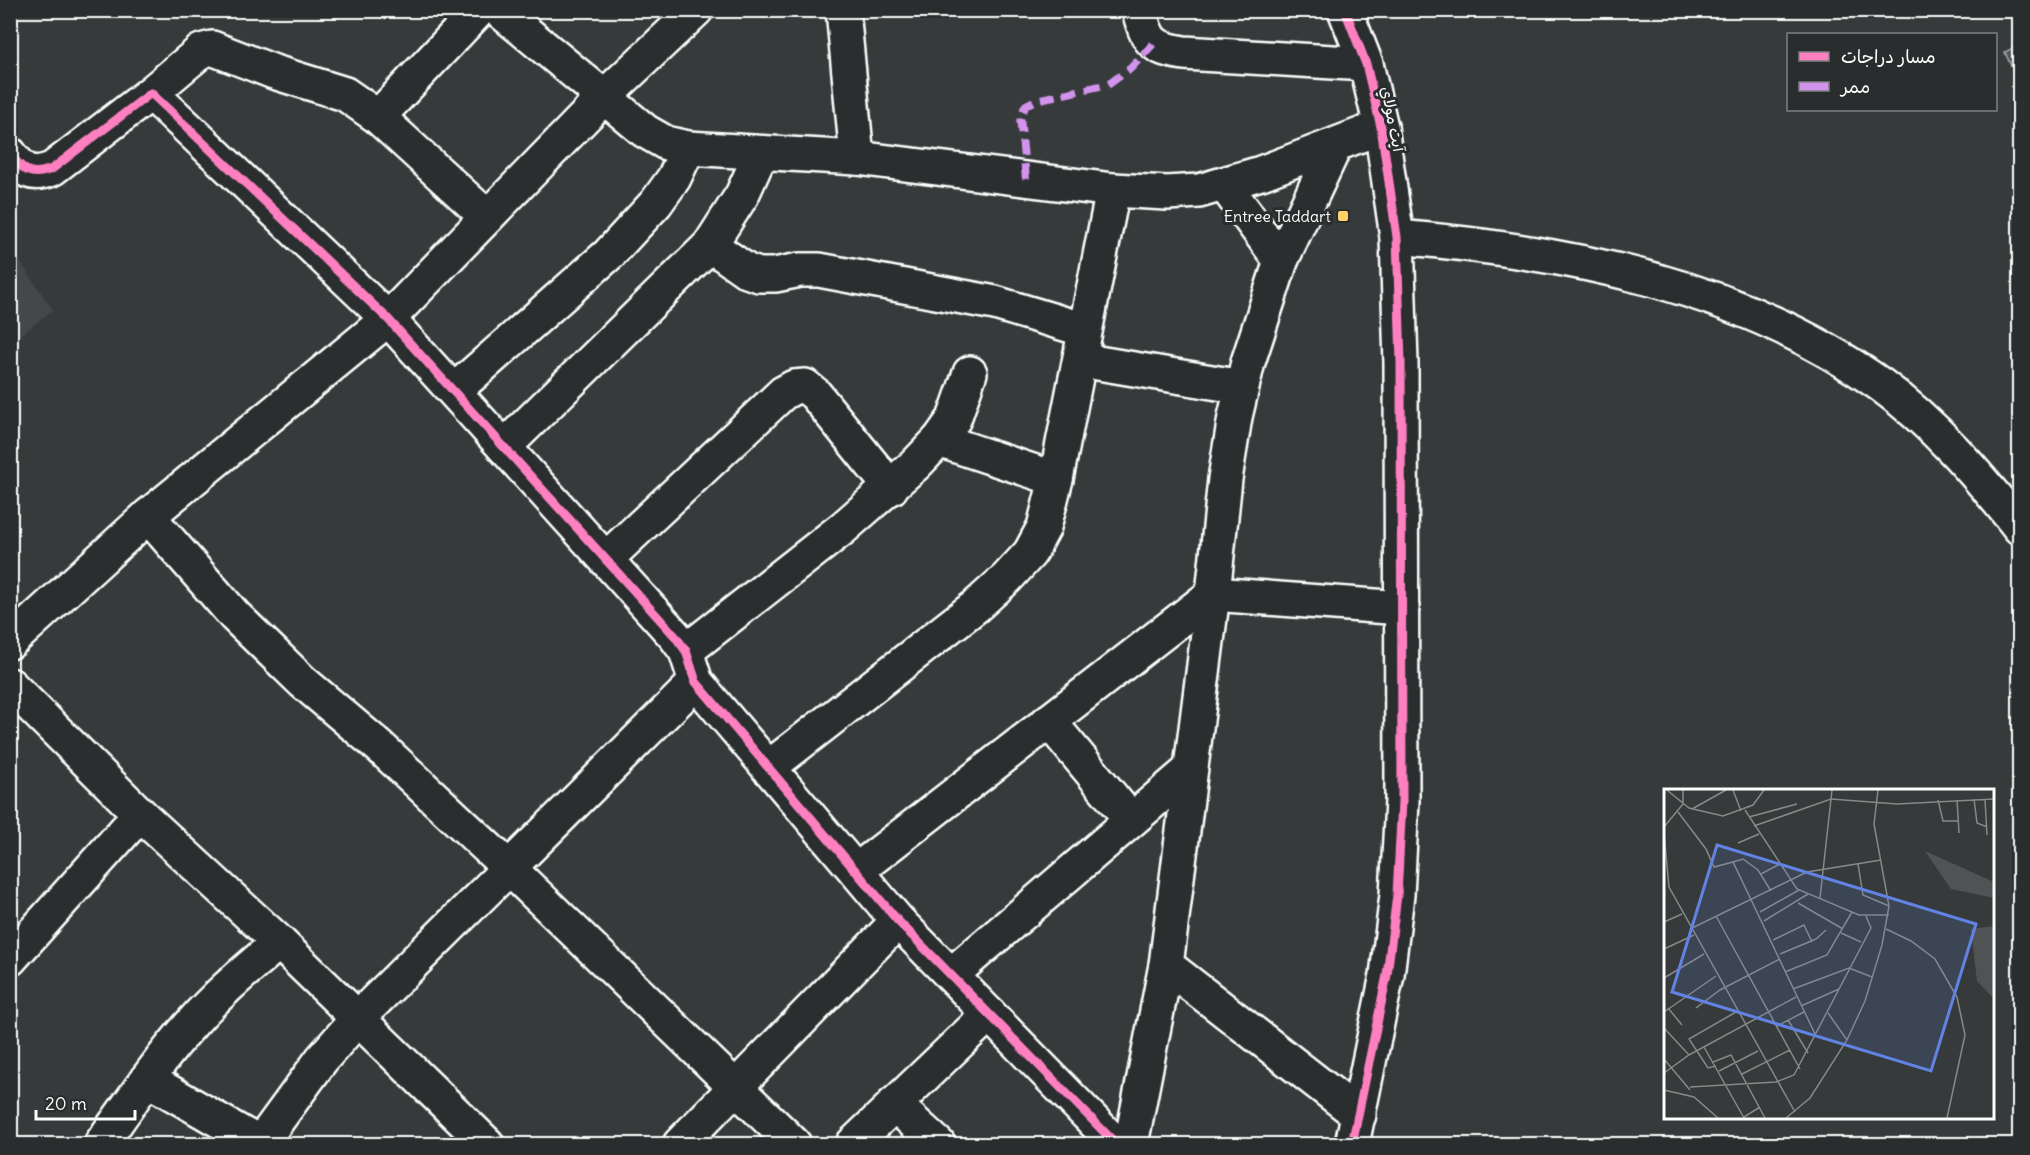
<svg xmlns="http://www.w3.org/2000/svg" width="2030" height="1155" font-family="Delius,'Playpen Sans Arabic',sans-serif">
<rect width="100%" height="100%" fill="#373a3b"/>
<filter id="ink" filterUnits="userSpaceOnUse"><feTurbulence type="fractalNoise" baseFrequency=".0167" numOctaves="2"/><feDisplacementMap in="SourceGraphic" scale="12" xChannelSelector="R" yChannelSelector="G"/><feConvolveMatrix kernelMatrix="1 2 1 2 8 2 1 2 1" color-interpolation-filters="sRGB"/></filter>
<g filter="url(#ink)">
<!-- built -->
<polygon fill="#444748" points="11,248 53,310 11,342 10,342"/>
<!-- green -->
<polygon fill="#505354" stroke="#a8a9aa" stroke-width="1.5" points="2019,45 2019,85 2005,52"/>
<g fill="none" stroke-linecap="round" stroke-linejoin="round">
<!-- street casing -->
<g stroke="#fff" stroke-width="38">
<g id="street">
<polyline points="499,10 645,131 666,143 688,148 857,158 1113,190 1167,193 1199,191 1261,173 1381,127"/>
<polyline points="843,10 857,158"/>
<path d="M1139,10c8,31 12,38 45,43l182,11"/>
<polyline points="1345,10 1366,64 1381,127 1397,237"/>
<polyline points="151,93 201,51 212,48 274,72 345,94 378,117 487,217"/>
<polyline points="378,117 479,10"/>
<path d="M10,154c13,17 21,23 42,15l99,-76 237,226 287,317 11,15 10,31 202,239 218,223"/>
<polyline points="710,245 747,271 759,275 775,275 800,270 819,270 995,303 1085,330"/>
<polyline points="1281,261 1335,146"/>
<polyline points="1080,360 1242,387"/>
<polyline points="454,391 609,254 656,203 674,178 688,148"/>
<polyline points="939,440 1056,479"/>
<polyline points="504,447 710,245 742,195 761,153"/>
<polyline points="148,516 235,616 267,647 303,682 380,747 509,868 794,1144"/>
<polyline points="606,559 783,393 794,387 805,386 815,394 891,488"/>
<polyline points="10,642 148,516 388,319 605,96 696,10"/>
<polyline points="686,651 843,528 916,464 939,440 954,419 970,373"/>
<polyline points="10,685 140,814 279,942 487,1144"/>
<polyline points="1049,721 1131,820"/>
<polyline points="768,768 976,606 1007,578 1030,553 1044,527 1056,479 1113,190"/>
<polyline points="856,871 1213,594 1402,608"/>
<polyline points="10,959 140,814"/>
<polyline points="1166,965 1359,1115"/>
<polyline points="951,975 1190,770"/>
<polyline points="147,1079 260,1144"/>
<polyline points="894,1104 938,1144"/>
<path d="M101,1144c29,-41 57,-83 91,-121 26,-30 57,-55 87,-81"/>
<polyline points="260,1144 322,1059 358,1018 696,682"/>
<polyline points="680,1144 898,921"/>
<polyline points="853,1144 989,1014"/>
<polyline points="1131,1144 1166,965 1213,594 1225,479 1235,417 1248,362 1281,261 1224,184"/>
</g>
</g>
<!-- secondary casing -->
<g stroke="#fff" stroke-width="38">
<path id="secondary" d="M1352,1144l35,-169 10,-80 5,-94 -1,-438 -4,-126c168,14 345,48 484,148 54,39 98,91 139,143"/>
</g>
<!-- street -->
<use href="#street" stroke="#2a2d2e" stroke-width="33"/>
<!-- secondary -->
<use href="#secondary" stroke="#2a2d2e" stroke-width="33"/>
<!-- quiet -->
<polyline stroke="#d193ec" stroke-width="8" stroke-dasharray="15 8" stroke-linecap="butt" points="1026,179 1020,117 1026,105 1036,100 1109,84 1131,68 1153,44"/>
<!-- cycleway casing -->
<g stroke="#2a2d2e" stroke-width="13">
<g id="cycleway">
<polyline points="1345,10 1366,64 1381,127 1397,237 1401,363 1402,801 1397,895 1387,975 1352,1144"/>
<path d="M10,154c13,17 21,23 42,15l99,-76 237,226 287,317 11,15 10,31 202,239 218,223"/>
</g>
</g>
<!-- cycleway -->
<use href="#cycleway" stroke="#ff80c0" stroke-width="9"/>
</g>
</g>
<!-- markers -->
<rect fill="#ffd166" stroke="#2a2d2e" stroke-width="2" x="1337" y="210" width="12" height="12" rx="3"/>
<g text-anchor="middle" stroke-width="6" stroke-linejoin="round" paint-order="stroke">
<!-- street labels -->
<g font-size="16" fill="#fff" stroke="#2a2d2e">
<text transform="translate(1393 119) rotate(79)" y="6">آيت مولاي</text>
</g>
<!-- poi labels -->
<g font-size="16" fill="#fff" stroke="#2a2d2e" text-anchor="end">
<text x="1331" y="222">Entree Taddart</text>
</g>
</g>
<!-- overview -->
<g transform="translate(1664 789)">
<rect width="330" height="330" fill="#373a3b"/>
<path d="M261,62l69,31v16l-43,-9zM330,137v73l-17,-18 -6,-52z" fill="#505354"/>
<path fill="none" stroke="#878989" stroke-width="1.5" d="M3,1l22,18 34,8 30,-11 11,-15M69,1l8,21M310,10l3,24 10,4M274,11l5,21h15M293,11l2,33M321,11l2,35M28,20l34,-19M81,21l52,79 62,26h30M14,23l28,37 8,18 19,-5 83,174M85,28l48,-13M90,37l77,-27 66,5 97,-5M0,38l19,-23v-14M0,44l5,54 126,225M74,54l21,-9M69,73l10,-3 15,11 13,21M194,75l5,31 26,11M97,85l19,-10M156,109l12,-108M134,114l45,26M96,123l39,-22M52,127l84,153M100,132l44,-27M0,133l18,-8M26,140l117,-57 74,-12M222,140l25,12 24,18 22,38 8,38 -18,83M177,144l20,9M109,151l31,-15 8,17M0,160l30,-14M116,165l36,-15 10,-9M121,183l42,-17 25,-43M0,189l40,-24M129,200l56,-21 23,9M137,217l38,-17M4,219l14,17M32,219l24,-18 60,-31M0,223l52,-36M164,224l19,27M124,231l20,33M113,237l27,-14M0,239l25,27M40,258l40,71M0,270l26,31M49,273l18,-7 34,63M52,277l-8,2 -19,-29 47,-27M55,282l39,-20M0,284l25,-18 107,-58M78,285l48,-24M26,298l86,-5 18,-7 77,-147 -5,-12M0,301l30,7 24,21M80,328l16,-10M122,329l24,-20 37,-58 18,-39 17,-56 7,-39 -15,-82 4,-34"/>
<path fill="#6183e4" fill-opacity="0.15" stroke="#6183e4" stroke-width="3" d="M53,56l259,79 -45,147 -259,-79z"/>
<rect width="330" height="330" fill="none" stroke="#fff" stroke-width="3"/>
</g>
<!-- margin -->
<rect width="2030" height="1155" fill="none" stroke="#2a2d2e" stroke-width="36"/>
<rect x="18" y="18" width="1994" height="1119" fill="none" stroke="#fff" stroke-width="2" filter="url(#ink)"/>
<!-- legend -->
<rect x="1787" y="33" width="210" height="78" fill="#2a2d2e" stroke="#7f8182" stroke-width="1.5"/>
<rect x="1799" y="52" width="30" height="9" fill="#ff80c0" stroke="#7f8182" stroke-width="1.5"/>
<text x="1841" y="63" font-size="18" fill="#ffffff">مسار دراجات</text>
<rect x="1799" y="82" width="30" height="9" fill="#d193ec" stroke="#7f8182" stroke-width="1.5"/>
<text x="1841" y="93" font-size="18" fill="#ffffff">ممر</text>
<!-- scale -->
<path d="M36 1110v9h99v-9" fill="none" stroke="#ffffff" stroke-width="3"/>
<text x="45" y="1110" font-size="18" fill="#ffffff" stroke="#2a2d2e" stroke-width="4.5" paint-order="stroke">20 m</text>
</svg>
